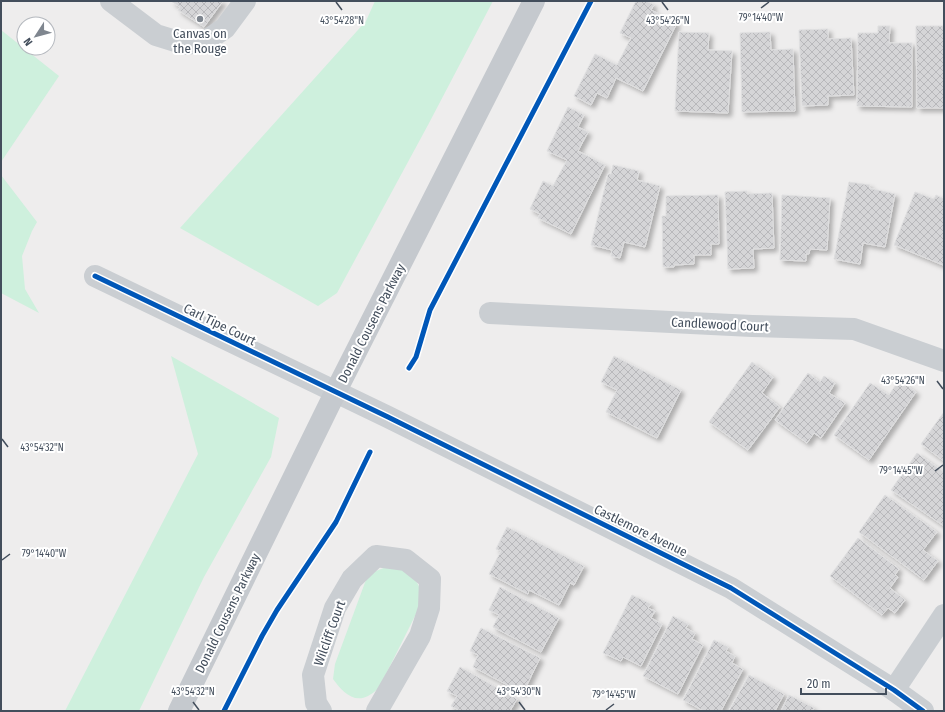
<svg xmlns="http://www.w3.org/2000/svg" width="945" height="712" font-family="'Fira Sans Condensed',sans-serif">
<defs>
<pattern id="building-cross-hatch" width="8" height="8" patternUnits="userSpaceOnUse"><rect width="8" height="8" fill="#d5d5d7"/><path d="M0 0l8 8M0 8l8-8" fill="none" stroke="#b8b8bb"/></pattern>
<filter id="shadow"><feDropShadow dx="3.5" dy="3.5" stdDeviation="2" flood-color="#0004"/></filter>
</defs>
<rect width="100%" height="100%" fill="#eeeded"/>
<!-- green -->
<g fill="#cef0dd">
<polygon points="375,1 493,1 428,125 337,293 318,306 180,228 366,21"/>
<polygon points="1,30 59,76 1,162"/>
<polygon points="1,175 37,222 32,231 22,256 25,289 39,313 1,293"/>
<polygon points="171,356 279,418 271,457 204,577 139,711 65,711 198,454"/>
<path d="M386,567c25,1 32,11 37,33l-44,88c-4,3 -7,6 -11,8 -15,8 -27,-6 -35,-17l2,-15 32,-87 9,-6z"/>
</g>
<!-- building -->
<g fill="url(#building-cross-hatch)" stroke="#dfdfe0" filter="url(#shadow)">
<polygon points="171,1 223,1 204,27 178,10 180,7"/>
<polygon points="636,1 646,1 654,5 651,10 677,23 643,91 616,78 607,98 597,93 591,105 574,96 595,54 617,65 631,38 620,33"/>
<polygon points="878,26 890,26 889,43 912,43 912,107 857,106 858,33 878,33"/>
<polygon points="916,26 944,26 944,108 917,108"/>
<polygon points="828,29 828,39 851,38 854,95 828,96 828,105 802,106 799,30"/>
<polygon points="679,32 709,33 708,50 732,51 728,113 675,111"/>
<polygon points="770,32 771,50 793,49 795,111 742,112 740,33"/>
<polygon points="568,107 584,115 578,127 588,132 578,151 605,165 571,234 538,218 540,214 530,209 543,181 553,186 567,160 547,151"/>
<polygon points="613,165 639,171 637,180 660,186 645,247 624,242 620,258 611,256 612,250 591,245 608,174 611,174"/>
<polygon points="849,182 870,185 869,188 895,194 885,247 863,243 860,264 834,259"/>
<polygon points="747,191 747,194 772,193 774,248 753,249 754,268 728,269 725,192"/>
<polygon points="915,192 934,199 936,195 944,199 944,262 943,265 894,245"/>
<polygon points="718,195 719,244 711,244 711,255 694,255 694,264 674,265 674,267 663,267 662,216 666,216 666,196"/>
<polygon points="782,195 830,198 827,250 810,249 809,254 806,254 806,261 780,260"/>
<polygon points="614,356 681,390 657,438 606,412 617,390 601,382"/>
<polygon points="752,362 773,377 762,393 780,407 748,450 709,422"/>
<polygon points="808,373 820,382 824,376 835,383 829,393 845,403 821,438 814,433 807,443 775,420"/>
<polygon points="899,380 916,392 869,460 834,435 870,383 889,395"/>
<polygon points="944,412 944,461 921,444"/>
<polygon points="917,453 944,472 944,526 891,490"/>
<polygon points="885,495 937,532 923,550 938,561 924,580 859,532"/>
<polygon points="507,527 584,566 574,585 570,583 559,605 529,590 528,594 489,574 501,551 496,549"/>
<polygon points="858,538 899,569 895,575 898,577 890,588 905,600 895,613 888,608 882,615 830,576"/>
<polygon points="500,587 559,618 541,652 493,627 499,615 489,610"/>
<polygon points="632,595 651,604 648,608 655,611 651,618 662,624 641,666 623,657 621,661 603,653"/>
<polygon points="673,616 688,624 686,628 695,633 692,639 703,645 678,694 643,676"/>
<polygon points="481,628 540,658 523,693 473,667 478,655 470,651"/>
<polygon points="714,640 728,647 726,651 735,656 732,663 743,669 721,711 704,711 683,700"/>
<polygon points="460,667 517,699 510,711 460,711 451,706 457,696 447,691"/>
<polygon points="749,675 784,694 775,711 729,711"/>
<polygon points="789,695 814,708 812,711 781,711"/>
</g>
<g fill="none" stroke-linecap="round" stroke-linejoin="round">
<!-- minor -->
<g stroke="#caced2" stroke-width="22">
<polyline points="111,1 156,35 185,44 206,41 225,28 245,1"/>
<polyline points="95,276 388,417 731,588 894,690 923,711"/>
<polyline points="490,313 752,326 854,329 944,361"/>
<polyline points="894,690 944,615"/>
<polyline points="321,711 316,703 313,675 335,608 352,579 376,556 406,560 430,579 429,608 420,636 377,711"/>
</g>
<!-- major -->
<polyline stroke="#c5c9ce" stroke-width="22" points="179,711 336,391 534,1"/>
<!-- cycleway casing -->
<g stroke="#fff" stroke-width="8">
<g id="cycleway">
<polyline points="95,276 388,417 731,588 894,690 923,711"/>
<polyline points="409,368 416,357 430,310 591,1"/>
<polyline points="224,711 262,636 277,610 336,522 370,452"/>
</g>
</g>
<!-- cycleway -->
<use href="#cycleway" stroke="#0057b8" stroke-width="5"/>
</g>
<!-- ticks -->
<path fill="none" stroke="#434e5c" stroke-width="1.5" d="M336,2l6,8M662,2l6,8M761,8l8,-6M937,381l6,8M2,439l6,8M935,471l8,-6M2,560l8,-6M193,702l6,8M519,702l6,8M606,710l8,-6"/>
<!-- markers -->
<circle fill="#7f868f" stroke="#fff" stroke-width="1.5" cx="200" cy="19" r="4"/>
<g text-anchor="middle" stroke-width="4" stroke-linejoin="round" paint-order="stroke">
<!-- poi labels -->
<g font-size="13" fill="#434e5c" stroke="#fff">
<text x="200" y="38">Canvas on<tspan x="200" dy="15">the Rouge</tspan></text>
</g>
<!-- street labels -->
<g font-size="13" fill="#434e5c" stroke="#fff">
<text transform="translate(371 323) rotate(-63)" y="5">Donald Cousens Parkway</text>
<text transform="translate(220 324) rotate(26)" y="5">Carl Tipe Court</text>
<text transform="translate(720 324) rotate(3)" y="5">Candlewood Court</text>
<text transform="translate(641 530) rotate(26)" y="5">Castlemore Avenue</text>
<text transform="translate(227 613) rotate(-64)" y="5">Donald Cousens Parkway</text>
<text transform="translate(329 633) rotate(-70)" y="5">Wilcliff Court</text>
</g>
</g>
<g font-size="10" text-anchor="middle" fill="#434e5c" stroke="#fff" stroke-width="4" stroke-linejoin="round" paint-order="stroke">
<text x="761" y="21">79°14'40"W</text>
<text x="342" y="24">43°54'28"N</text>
<text x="668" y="24">43°54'26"N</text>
<text x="903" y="384">43°54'26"N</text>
<text x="42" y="451">43°54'32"N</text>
<text x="901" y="474">79°14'45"W</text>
<text x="44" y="557">79°14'40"W</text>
<text x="193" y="695">43°54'32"N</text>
<text x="519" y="695">43°54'30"N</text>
<text x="614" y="698">79°14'45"W</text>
</g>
<!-- border -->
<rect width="945" height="712" fill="none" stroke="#434e5c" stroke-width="4"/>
<!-- north arrow -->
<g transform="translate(36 36) rotate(234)"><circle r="19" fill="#ffffff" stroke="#b4b8be"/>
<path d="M0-3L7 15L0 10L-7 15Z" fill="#7f868f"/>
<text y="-6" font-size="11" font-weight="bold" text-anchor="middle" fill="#434e5c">N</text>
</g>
<!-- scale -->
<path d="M801 688v6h85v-6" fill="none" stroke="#434e5c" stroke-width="2"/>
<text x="807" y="688" font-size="12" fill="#434e5c" stroke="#ffffff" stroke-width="3" paint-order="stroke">20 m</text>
</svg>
